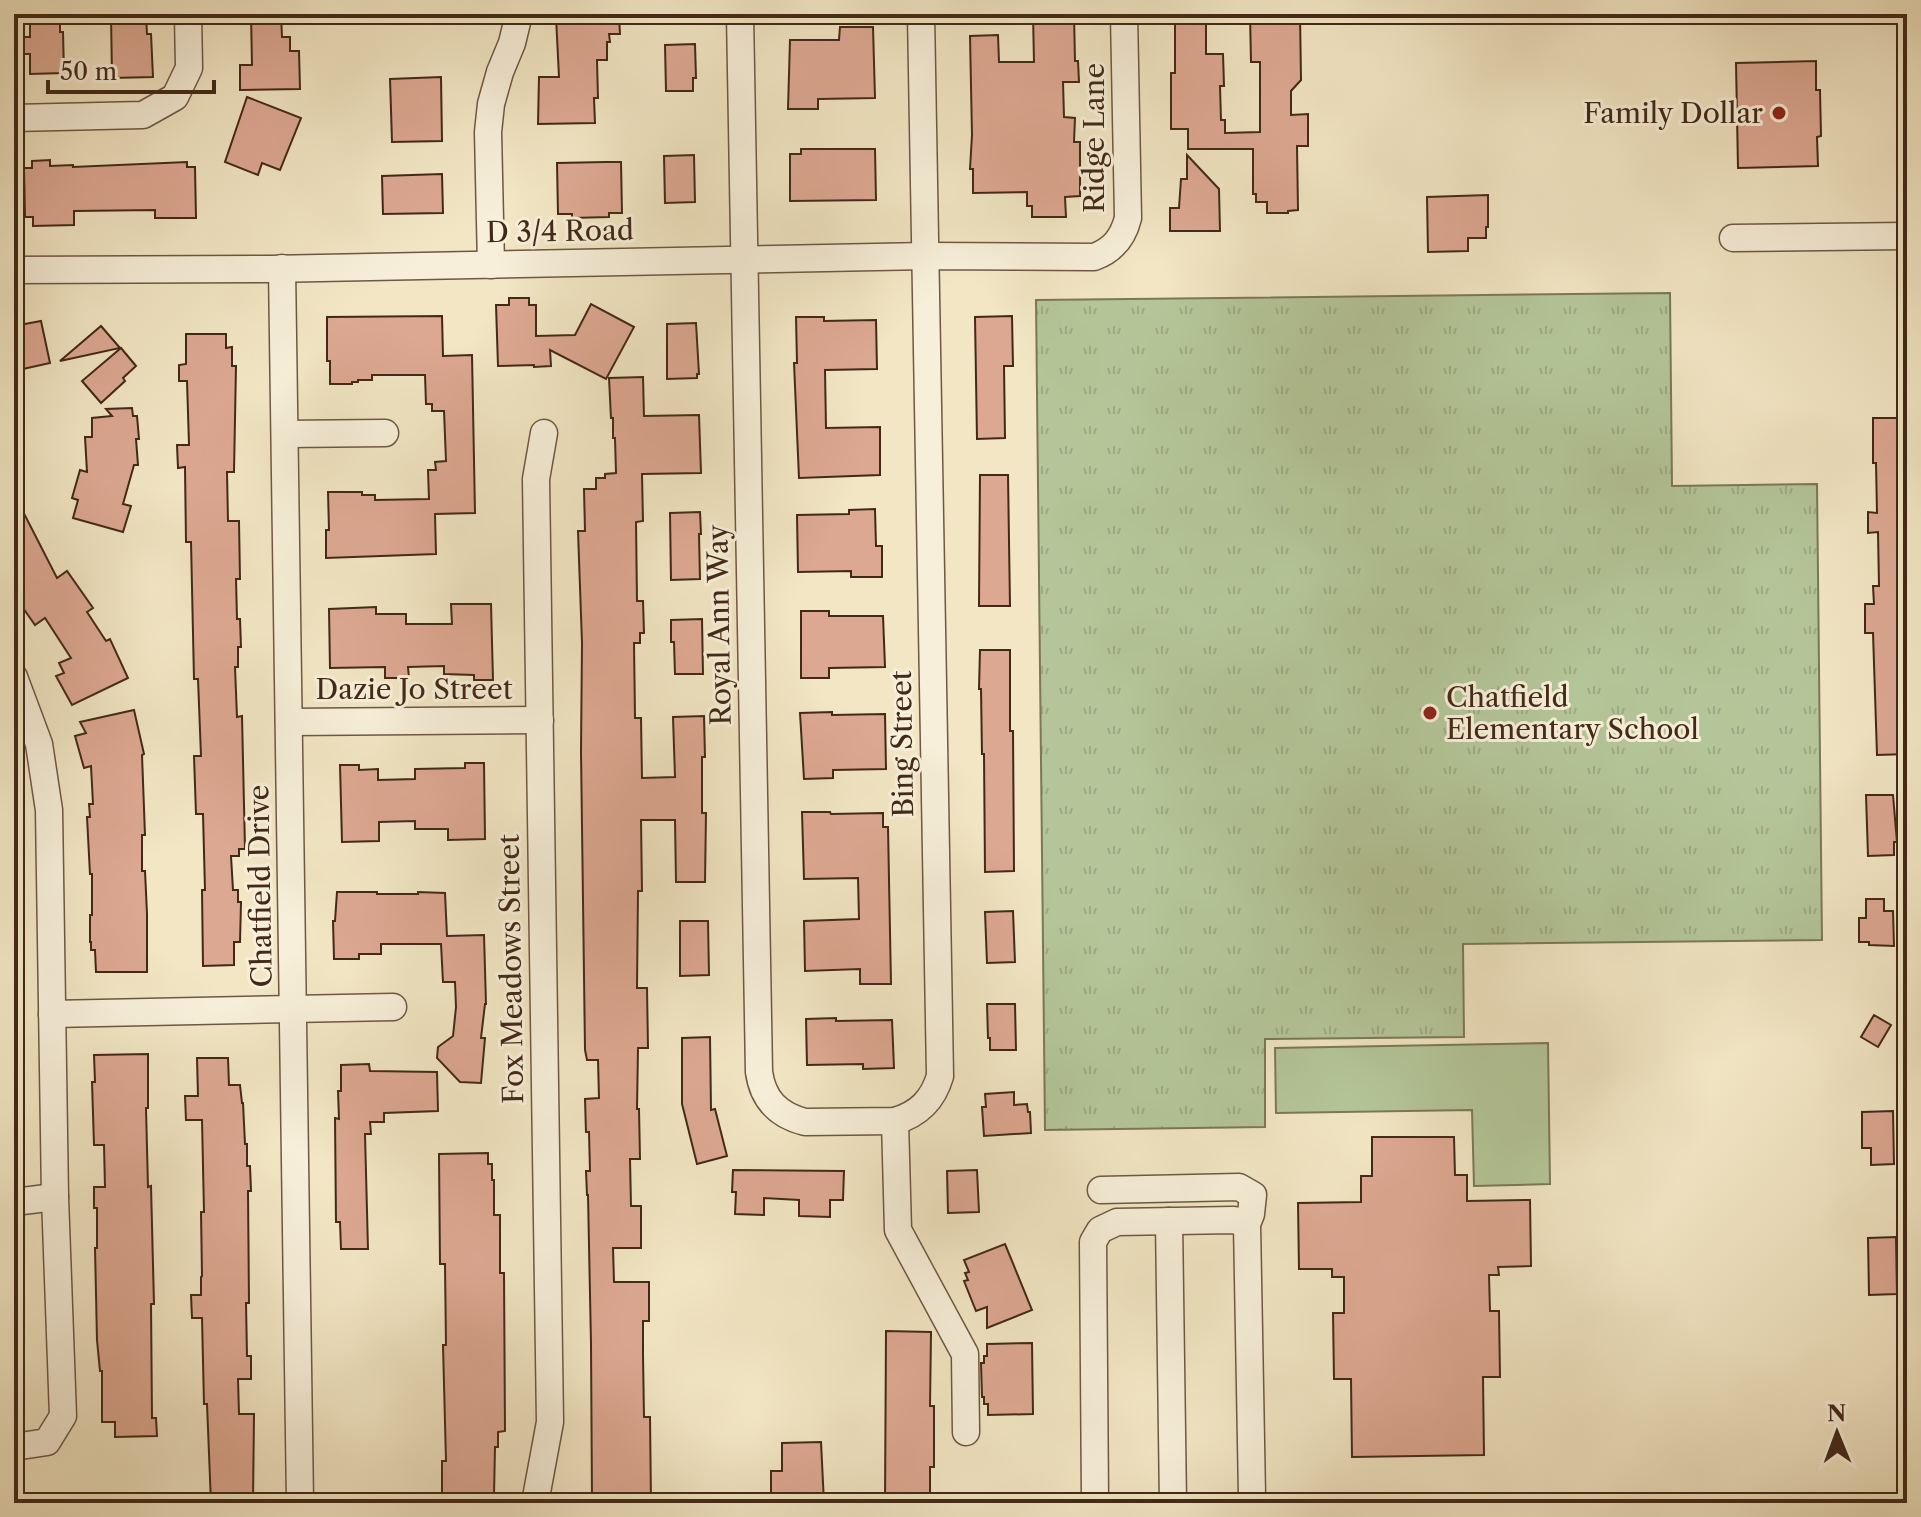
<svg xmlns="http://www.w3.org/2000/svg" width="1921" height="1517" font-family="'Libre Caslon Text',serif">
<defs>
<pattern id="grass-tufts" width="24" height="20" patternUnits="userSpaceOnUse" patternTransform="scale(2)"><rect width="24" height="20" fill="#b4c699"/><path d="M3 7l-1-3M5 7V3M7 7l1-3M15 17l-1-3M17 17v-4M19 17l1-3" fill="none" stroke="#9caa83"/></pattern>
</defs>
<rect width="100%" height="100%" fill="#f2e6c4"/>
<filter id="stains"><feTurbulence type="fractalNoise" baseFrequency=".0025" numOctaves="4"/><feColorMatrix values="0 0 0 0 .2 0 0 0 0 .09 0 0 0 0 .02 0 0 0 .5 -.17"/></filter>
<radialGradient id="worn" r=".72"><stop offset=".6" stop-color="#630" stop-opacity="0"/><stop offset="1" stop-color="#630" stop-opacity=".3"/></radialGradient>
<!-- grass -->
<polygon fill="url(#grass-tufts)" stroke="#7b7858" stroke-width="2" points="1670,293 1672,486 1817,484 1822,940 1463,944 1464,1037 1265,1039 1265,1127 1045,1130 1036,300"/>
<!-- park -->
<polygon fill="#b4c699" stroke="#7b7858" stroke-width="2" points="1548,1043 1550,1184 1474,1186 1472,1110 1276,1113 1275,1048"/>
<!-- building -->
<g fill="#dda892" stroke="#422917" stroke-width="2">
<polygon points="251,14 281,14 282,37 290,37 290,51 299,51 300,89 240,90 240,65 252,65"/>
<polygon points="1033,14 1074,14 1075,61 1078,61 1079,82 1063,82 1064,117 1075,118 1074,142 1080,142 1080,196 1065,197 1066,217 1032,217 1032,206 1027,206 1027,192 973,193 973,169 970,169 972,135 970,36 998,35 999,62 1034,62"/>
<polygon points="1175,14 1206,14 1206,54 1223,54 1224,86 1220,86 1221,120 1225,120 1225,133 1260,132 1260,62 1251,62 1250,14 1300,14 1301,80 1291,91 1291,115 1308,114 1308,146 1297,146 1298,210 1288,211 1288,213 1267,213 1267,202 1256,202 1256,194 1253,194 1253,149 1188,149 1188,129 1171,129 1171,73 1175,73"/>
<polygon points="60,15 60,32 63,32 64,73 30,74 30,54 22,54 22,37 30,37 30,16"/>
<polygon points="111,15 146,15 147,34 151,34 153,77 112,78"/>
<polygon points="619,16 620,34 609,34 610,42 607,42 607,60 597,60 598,98 594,98 595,123 538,124 539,77 559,77 556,17"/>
<polygon points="840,27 873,27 875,98 818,99 818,109 788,109 790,40 839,40"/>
<polygon points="695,44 696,78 693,78 693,91 666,91 665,45"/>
<polygon points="1816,61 1816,90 1820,90 1821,136 1817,137 1818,166 1738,168 1736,63"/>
<polygon points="441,77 442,141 392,142 390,79"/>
<polygon points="247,97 301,118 280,170 262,163 258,175 225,162"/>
<polygon points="801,149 875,149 876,200 790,201 790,154 801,154"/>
<polygon points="694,155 695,202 665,203 664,156"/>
<polygon points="1187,155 1219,189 1220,231 1170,231 1170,208 1179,208 1181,179 1187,179"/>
<polygon points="50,160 50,166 73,165 73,167 187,162 187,167 195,167 196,218 155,218 155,210 74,211 74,225 33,226 33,217 25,217 24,168 32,168 32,161"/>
<polygon points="606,162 621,162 622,213 609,213 609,217 572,218 572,214 558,214 557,163"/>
<polygon points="442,174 443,213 383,214 382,176"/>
<polygon points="1488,195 1488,227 1486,227 1486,238 1468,238 1468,251 1428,252 1427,197"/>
<polygon points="509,298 529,298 529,305 536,305 536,336 575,335 591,304 634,327 606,379 550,350 551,366 534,367 534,365 498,366 496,305 509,305"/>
<polygon points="442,316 443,356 472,355 475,513 435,514 436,554 326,558 326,530 329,530 328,492 362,492 362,495 375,495 375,500 429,499 428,470 436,470 435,462 446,461 444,411 432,411 432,404 426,404 425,375 372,375 372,380 358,380 358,382 352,382 352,384 330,384 330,361 327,361 327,317"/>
<polygon points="1012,316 1013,366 1004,366 1005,438 977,439 975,317"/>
<polygon points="796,317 824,317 824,321 876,320 877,369 825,370 826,428 880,427 880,475 799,478 794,363 797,363"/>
<polygon points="41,321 50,363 14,371 14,326"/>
<polygon points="696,323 699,374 697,374 697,378 667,379 667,324"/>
<polygon points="101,326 120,348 60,361"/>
<polygon points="186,334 226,334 226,348 232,347 232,366 236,366 234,472 227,472 228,521 239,521 240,579 236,579 237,619 240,619 241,647 238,647 238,667 235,667 237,717 242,716 245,849 239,849 239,856 231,856 233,890 238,890 238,902 241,902 240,942 234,942 234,965 203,966 202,890 205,890 203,814 196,814 194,756 201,756 198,679 194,679 191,542 186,542 185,467 178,468 177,445 189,445 187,381 179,381 179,365 186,364"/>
<polygon points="121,348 136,366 123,378 125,381 101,403 82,381"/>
<polygon points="643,377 644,416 699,415 701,473 642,474 643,521 636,522 637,601 643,601 644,633 640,633 640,643 634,643 635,718 641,718 642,778 675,777 673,717 704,716 705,757 702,757 702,813 706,813 705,882 676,882 675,820 641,820 642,891 638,891 637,988 647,988 648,1048 638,1048 637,1109 639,1109 640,1159 630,1159 631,1206 641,1206 641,1248 613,1248 614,1282 649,1282 649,1321 643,1321 643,1355 644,1417 650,1417 651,1503 592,1503 591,1344 588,1195 587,1195 586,1171 590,1171 589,1132 586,1132 585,1099 599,1098 598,1060 587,1060 585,1050 581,752 582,643 578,531 585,531 584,489 596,489 596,478 605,478 605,474 616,473 615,438 613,438 613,418 611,418 609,378"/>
<polygon points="132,408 133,416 137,416 139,439 136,439 138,465 134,465 123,504 131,506 123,532 73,518 78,500 72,498 80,470 87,472 85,437 92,437 92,418 112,416 106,409"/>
<polygon points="1873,418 1900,418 1900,487 1907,486 1907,557 1902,557 1907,754 1877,755 1873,633 1865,633 1865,604 1874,604 1873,586 1879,586 1878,532 1868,533 1868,512 1877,513 1876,463 1873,463"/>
<polygon points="980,475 1008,475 1010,606 979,606"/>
<polygon points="14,494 57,578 67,571 93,608 87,612 106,641 110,639 128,678 72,705 56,676 64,673 59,663 71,658 45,618 35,625 14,595"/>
<polygon points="875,509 876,546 882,546 882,577 851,577 851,571 798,572 797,515 849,514 849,510"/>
<polygon points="700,512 701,534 699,534 700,579 671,580 670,513"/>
<polygon points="451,604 491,604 493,680 474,680 474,675 444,674 444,666 408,667 409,678 385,678 385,667 330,668 329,609 376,607 376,614 406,614 406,624 452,624"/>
<polygon points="801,611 829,611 829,616 883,616 885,667 829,668 829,678 801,678"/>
<polygon points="702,619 703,674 675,674 674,642 671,642 671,620"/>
<polygon points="980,650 1010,650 1010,731 1013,731 1014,871 985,872 984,754 982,754 981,689 979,689"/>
<polygon points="134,710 144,754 142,755 145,835 142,835 142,871 145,871 147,914 147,972 96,972 95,950 91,950 91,942 90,942 90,915 92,915 92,874 90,874 87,817 90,817 89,804 93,804 91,766 84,768 75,736 86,733 80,722"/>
<polygon points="832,712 832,715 885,714 886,769 833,770 833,778 804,779 800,713"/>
<polygon points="465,763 484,763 485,839 448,840 448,829 415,829 415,821 379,822 379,841 342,842 340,765 359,765 359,770 378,769 378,780 415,779 415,769 465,768"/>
<polygon points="1866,795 1893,795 1897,842 1894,842 1894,855 1868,856"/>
<polygon points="802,812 830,812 831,814 883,813 883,827 888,827 891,984 860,984 860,969 805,971 804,921 859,919 858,878 804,879"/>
<polygon points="337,892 377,892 377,894 418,894 418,892 445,893 447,936 484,935 486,1004 485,1004 481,1038 485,1038 481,1083 460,1082 437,1058 438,1047 453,1036 456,1007 455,982 443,982 441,944 381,944 381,954 359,954 359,959 334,959 333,921 335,921"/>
<polygon points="1866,899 1884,899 1884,911 1893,911 1894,946 1869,945 1869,942 1859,942 1859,918 1866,918"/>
<polygon points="1013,911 1015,962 987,963 985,912"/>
<polygon points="680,921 708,921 709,975 680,976"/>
<polygon points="987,1004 1015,1004 1016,1050 990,1050 990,1038 988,1038"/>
<polygon points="1874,1015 1891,1025 1878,1047 1861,1037"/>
<polygon points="836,1018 836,1021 892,1020 894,1068 863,1069 863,1064 807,1065 806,1019"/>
<polygon points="710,1037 711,1110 715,1109 727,1156 697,1164 682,1104 682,1038"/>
<polygon points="148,1054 148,1108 146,1108 148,1187 151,1186 154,1304 151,1304 152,1418 156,1418 157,1436 115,1437 115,1422 102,1422 102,1371 100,1371 97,1340 95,1248 97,1248 97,1208 94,1208 94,1187 105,1187 104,1145 94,1145 92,1082 95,1082 94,1055"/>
<polygon points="197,1058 228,1058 229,1085 240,1085 242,1103 243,1103 245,1144 247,1144 247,1166 250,1166 251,1191 248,1191 249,1303 246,1303 247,1356 251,1356 251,1379 238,1379 239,1414 254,1414 253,1503 211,1503 207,1404 204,1404 202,1318 192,1318 191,1295 201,1295 201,1277 202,1276 201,1212 204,1212 202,1120 186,1120 185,1096 198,1096"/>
<polygon points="369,1064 370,1071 437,1072 438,1111 384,1113 384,1122 370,1122 371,1134 365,1134 368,1249 341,1249 340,1222 336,1222 335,1118 339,1119 338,1091 341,1091 341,1065"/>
<polygon points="1014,1092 1014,1105 1027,1104 1028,1112 1030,1112 1031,1133 984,1136 982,1107 986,1107 985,1094"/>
<polygon points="1893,1111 1894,1164 1871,1165 1871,1148 1862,1148 1862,1112"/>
<polygon points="1372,1137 1454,1137 1455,1175 1467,1175 1467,1201 1530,1200 1531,1266 1498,1267 1499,1275 1489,1275 1490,1311 1499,1311 1500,1377 1483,1377 1484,1455 1352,1457 1351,1379 1334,1379 1333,1313 1344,1313 1344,1277 1332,1277 1332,1269 1299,1269 1298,1203 1361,1202 1361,1176 1372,1176"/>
<polygon points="488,1153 488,1164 492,1164 492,1180 494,1180 494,1215 500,1215 500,1273 504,1273 505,1431 498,1432 498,1447 495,1447 494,1496 491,1496 491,1503 442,1503 442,1461 446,1461 443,1345 446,1345 445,1264 440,1264 439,1154"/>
<polygon points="733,1170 844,1171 843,1200 830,1200 830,1217 799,1216 799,1200 764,1198 764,1215 735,1214 736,1192 732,1192"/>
<polygon points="977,1170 979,1212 948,1213 947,1171"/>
<polygon points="1896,1237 1897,1294 1869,1295 1868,1238"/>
<polygon points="1005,1244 1032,1310 987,1328 987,1307 976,1311 964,1281 968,1280 965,1273 969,1272 964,1260"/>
<polygon points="886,1331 931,1332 930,1406 934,1406 934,1467 930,1467 930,1503 885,1503"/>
<polygon points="1032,1343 1033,1414 988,1415 988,1404 984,1404 984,1397 982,1397 981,1363 984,1363 984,1356 987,1356 987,1344"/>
<polygon points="821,1442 824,1503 771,1503 771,1471 782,1471 782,1443"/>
</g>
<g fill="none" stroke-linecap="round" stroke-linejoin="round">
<!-- minor casing -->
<g stroke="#6e5842" stroke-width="29">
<g id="minor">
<path d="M740,14l19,1058c4,28 19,43 46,50l90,-1c24,-7 38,-21 45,-45l-19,-1062"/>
<polyline points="14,118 143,115 175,97 189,68 188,14"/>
<polyline points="1733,238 1907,236"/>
<polyline points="491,265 488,132 491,104 500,72 512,43 519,14"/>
<polyline points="282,268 300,1503"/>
<path d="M14,270l255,-1 657,-13 168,1c19,-7 29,-19 34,-39l-4,-204"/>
<polyline points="285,434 385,433"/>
<polyline points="14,677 39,744 49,810 55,1197 63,1416 47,1442 14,1447"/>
<polyline points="289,722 540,720"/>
<polyline points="52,1014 393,1007"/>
<polyline points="895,1121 898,1230 965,1354 966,1432"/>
<polyline points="1101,1190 1239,1187 1253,1195 1251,1214 1247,1224 1252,1496 1247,1503"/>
<polyline points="14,1202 55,1197"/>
<polyline points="1169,1221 1173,1503"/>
<polyline points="535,1503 550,1422 536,479 544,433"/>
<polyline points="1098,1503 1095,1500 1093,1242 1100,1230 1117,1222 1234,1220 1247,1224"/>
</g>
</g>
<!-- minor -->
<use href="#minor" stroke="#f7efd9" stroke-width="26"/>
</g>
<!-- markers -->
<g fill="#8f2418" stroke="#f7efd9" stroke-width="3">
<circle cx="1779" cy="113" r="8"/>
<circle cx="1430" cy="713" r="8"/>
</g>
<g text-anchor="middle" stroke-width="6" stroke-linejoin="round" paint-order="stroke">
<!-- poi labels -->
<g font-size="28" fill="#422917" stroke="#f7efd9" text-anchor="end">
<text x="1763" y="123">Family Dollar</text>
<text x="1446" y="707" text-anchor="start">Chatfield<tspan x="1446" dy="32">Elementary School</tspan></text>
</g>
<!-- street labels -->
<g font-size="28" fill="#422917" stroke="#f7efd9">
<text transform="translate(1094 138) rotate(-90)" y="10">Ridge Lane</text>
<text transform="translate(560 231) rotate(-1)" y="10">D 3/4 Road</text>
<text transform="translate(719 625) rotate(-91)" y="10">Royal Ann Way</text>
<text x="414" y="699">Dazie Jo Street</text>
<text transform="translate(902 744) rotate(-91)" y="10">Bing Street</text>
<text transform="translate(260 886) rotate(-91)" y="10">Chatfield Drive</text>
<text transform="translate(511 969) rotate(-91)" y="10">Fox Meadows Street</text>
</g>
</g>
<!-- margin -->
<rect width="1921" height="1517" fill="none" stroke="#f2e6c4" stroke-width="48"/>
<rect x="16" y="16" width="1889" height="1485" fill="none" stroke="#422917" stroke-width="4"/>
<rect x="24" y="24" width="1873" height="1469" fill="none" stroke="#422917" stroke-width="2"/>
<!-- north arrow -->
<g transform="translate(1837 1433) rotate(359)" stroke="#f7efd9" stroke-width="6" paint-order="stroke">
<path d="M0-6L14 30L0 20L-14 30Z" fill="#422917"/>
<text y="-12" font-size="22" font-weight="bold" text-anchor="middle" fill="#422917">N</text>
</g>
<!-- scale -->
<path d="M48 80v12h166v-12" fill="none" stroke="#422917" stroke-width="4"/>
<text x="60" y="80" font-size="24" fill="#422917" stroke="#f7efd9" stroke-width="6" paint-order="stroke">50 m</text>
<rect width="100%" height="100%" filter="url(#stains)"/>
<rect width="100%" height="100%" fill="url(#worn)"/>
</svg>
